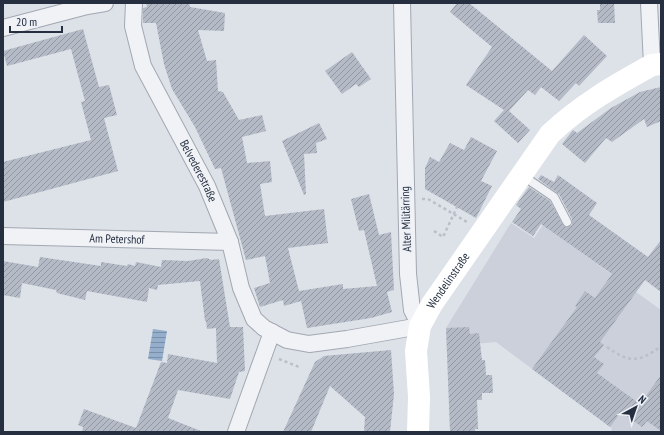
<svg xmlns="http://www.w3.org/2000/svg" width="664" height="435" font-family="'PT Sans Narrow',sans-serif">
<defs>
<pattern id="water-rules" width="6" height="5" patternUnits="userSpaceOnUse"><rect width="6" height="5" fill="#95aecc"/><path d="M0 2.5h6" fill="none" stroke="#798ea7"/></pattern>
<pattern id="building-hatch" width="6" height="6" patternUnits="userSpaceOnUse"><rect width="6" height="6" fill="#b4bac6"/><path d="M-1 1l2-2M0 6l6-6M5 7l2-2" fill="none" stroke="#9298a2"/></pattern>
</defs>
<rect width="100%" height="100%" fill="#dde1e8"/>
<!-- built -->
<polygon fill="#cbd0db" points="511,223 534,238 543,225 661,310 661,432 611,432 612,428 496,342 447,346 446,328"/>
<!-- water -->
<polygon fill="url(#water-rules)" points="153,329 167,331 162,361 148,359"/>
<!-- building -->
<g fill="url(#building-hatch)">
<polygon points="146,3 189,3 190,7 225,13 224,31 198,30 207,61 216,60 218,91 223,92 239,120 262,115 266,131 242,137 247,163 270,161 272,182 260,184 265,216 324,209 328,243 288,248 299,291 343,284 343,289 377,286 364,230 359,231 351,199 369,194 379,235 391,232 394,290 387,292 392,312 371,318 307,328 301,301 284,306 283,300 260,307 254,288 270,283 265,256 246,260 221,168 215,169 195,127 172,89 164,64 156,23 143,23 143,8 147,7"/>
<polygon points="457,3 469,3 552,71 584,35 607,56 579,86 576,83 559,101 541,87 535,95 528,90 509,111 530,130 518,143 494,121 504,110 466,85 492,47 450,12"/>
<polygon points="600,3 614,3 615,23 598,23 597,10 600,10"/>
<polygon points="83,29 99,87 109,85 117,115 104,118 118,171 3,202 3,162 91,140 81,102 85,101 71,49 7,66 3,51"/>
<polygon points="352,52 371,79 359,87 356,84 342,94 325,71"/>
<polygon points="661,87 661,121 647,127 644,119 612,142 606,138 585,163 562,144 573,130 577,133 611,108 640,92"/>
<polygon points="319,123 327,139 316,143 317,153 304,154 306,194 304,195 282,141"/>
<polygon points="471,137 497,151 481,181 492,186 476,218 425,189 425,168 430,157 439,162 450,143 464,150"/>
<polygon points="541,175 554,182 558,175 597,203 589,215 648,257 661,240 661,292 645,280 600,342 604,345 594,357 604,364 597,373 640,404 661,375 661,431 647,421 642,427 621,412 610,427 532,369 577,307 575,306 585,291 595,298 612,274 541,224 533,236 512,222 521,209 516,205 529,187 550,201 564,226 567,227 572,225 572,219 559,194 538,179"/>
<polygon points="40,257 101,266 101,262 127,266 128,264 135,266 136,262 161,267 162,260 188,261 207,258 211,260 219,259 230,327 243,327 245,371 239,372 230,399 178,390 168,418 201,431 200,432 82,432 83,427 78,425 84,409 136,428 161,362 167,363 168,354 217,363 216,328 207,329 206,321 205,321 200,281 158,285 157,290 149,288 147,302 87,291 85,300 57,293 56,290 22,283 20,298 3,295 3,261 38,267"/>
<polygon points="469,327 470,334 479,333 482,360 485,360 486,375 492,375 493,393 482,393 482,400 477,400 478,429 475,429 475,432 450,432 446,328"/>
<polygon points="391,350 394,394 390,432 364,432 365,417 330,386 311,432 283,432 315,362 324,356"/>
</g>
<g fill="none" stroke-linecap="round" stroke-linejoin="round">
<!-- lane casing -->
<g stroke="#a2a8b2" stroke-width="10">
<polyline id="lane" points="523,176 554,197 567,222"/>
</g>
<!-- street casing -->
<g stroke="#a2a8b2" stroke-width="18">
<g id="street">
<path id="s1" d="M134,3l-1,23 10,40 64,120 23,56 11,46 13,31 10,9 23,12 22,4 38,-5 73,-13 -8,-16 -4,-36 -6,-271"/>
<polyline points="649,3 652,65"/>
<polyline points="3,28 87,6 105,3"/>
<path id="s2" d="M3,236l227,6"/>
<polyline points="236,432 272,332"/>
</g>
</g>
<!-- path -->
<g stroke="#bbbfc7" stroke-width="2.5" stroke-dasharray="3 3" stroke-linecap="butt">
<polyline points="422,199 428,199 467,222"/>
<polyline points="434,231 443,237 457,207"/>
<path d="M607,347c22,16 32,16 54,-1"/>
<polyline points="279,359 299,367"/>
</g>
<!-- lane -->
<use href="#lane" stroke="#f0f2f6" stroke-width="8"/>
<!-- street -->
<use href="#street" stroke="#f0f2f6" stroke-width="16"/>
<!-- secondary -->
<path stroke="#fff" stroke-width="22" id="s3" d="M418,432l1,-35 -3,-46 4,-25 12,-22 118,-170c32,-30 64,-48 102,-69l9,-1"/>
</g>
<g text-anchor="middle" stroke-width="3.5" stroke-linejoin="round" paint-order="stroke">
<!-- street labels -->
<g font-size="12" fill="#252f40" stroke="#edf0f6">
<text dy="4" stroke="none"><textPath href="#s1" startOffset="183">Belvederestraße</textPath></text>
<text transform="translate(406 219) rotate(-92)" y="4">Alter Militärring</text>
<text dy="4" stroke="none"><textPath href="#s2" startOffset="114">Am Petershof</textPath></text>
<text dy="4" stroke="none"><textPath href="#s3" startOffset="160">Wendelinstraße</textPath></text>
</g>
</g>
<!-- border -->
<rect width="664" height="435" fill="none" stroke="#252f40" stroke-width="8"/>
<!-- north arrow -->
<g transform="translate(636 407) rotate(40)" stroke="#edf0f6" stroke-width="3" paint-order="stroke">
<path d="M0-3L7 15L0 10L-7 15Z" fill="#252f40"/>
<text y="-6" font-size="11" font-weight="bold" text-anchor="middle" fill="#252f40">N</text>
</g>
<!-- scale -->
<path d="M10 26v6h52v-6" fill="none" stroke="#252f40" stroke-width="2"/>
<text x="16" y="26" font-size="12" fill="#252f40" stroke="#edf0f6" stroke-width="3" paint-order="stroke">20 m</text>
</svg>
